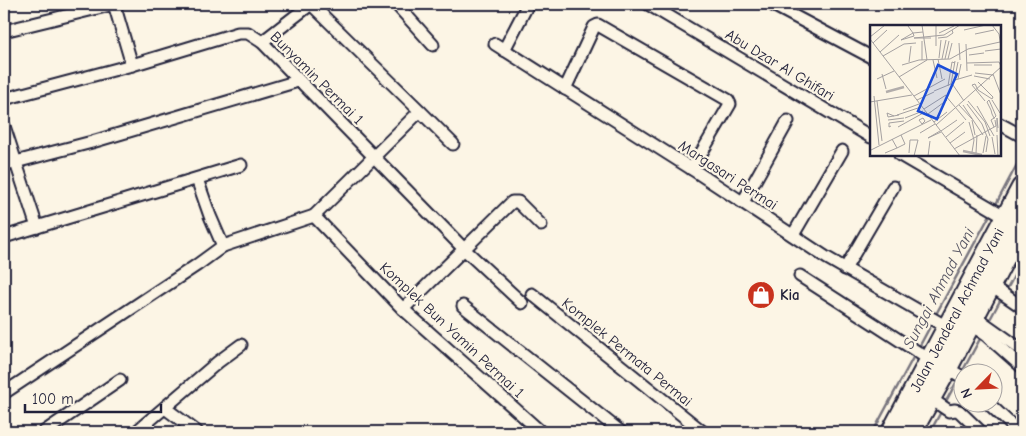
<svg xmlns="http://www.w3.org/2000/svg" width="1026" height="436" font-family="'Comic Neue',sans-serif">
<rect width="100%" height="100%" fill="#fcf5e5"/>
<filter id="ink" filterUnits="userSpaceOnUse"><feTurbulence type="fractalNoise" baseFrequency=".02" numOctaves="2"/><feDisplacementMap in="SourceGraphic" scale="10" xChannelSelector="R" yChannelSelector="G"/><feConvolveMatrix kernelMatrix="1 2 1 2 8 2 1 2 1" color-interpolation-filters="sRGB"/></filter>
<g filter="url(#ink)">
<g fill="none" stroke-linecap="round" stroke-linejoin="round">
<!-- stream -->
<g stroke="#78757e" stroke-width="2.5">
<polyline points="995,206 1022,155"/>
<polyline points="1005,293 1022,261"/>
<polyline points="935,316 991,213"/>
<polyline points="988,323 1002,297"/>
<polyline points="918,349 932,323"/>
<polyline points="962,372 981,337"/>
<polyline points="944,405 958,379"/>
<polyline points="873,432 915,354"/>
<polyline points="930,432 942,410"/>
</g>
<!-- street casing -->
<g stroke="#22223b" stroke-width="15">
<g id="street">
<polyline points="114,4 132,65"/>
<polyline points="311,4 420,111 314,216"/>
<polyline points="396,4 433,45"/>
<polyline points="648,4 871,137"/>
<polyline points="773,5 871,57"/>
<polyline points="4,31 114,4"/>
<polyline points="262,42 311,4"/>
<polyline points="495,44 692,169 827,258 947,327"/>
<polyline points="504,50 528,4"/>
<polyline points="565,89 594,27 598,25 728,100 730,104 692,169"/>
<polyline points="4,99 132,65 238,33 248,33 262,42 465,250 522,303"/>
<polyline points="420,111 453,144"/>
<polyline points="1000,124 1022,136"/>
<polyline points="4,126 37,227"/>
<polyline points="900,155 1006,217"/>
<polyline points="4,165 92,142 298,81"/>
<polyline points="197,179 210,216 223,246 314,216 403,309 541,432"/>
<polyline points="743,202 788,121"/>
<polyline points="793,235 842,151"/>
<polyline points="4,237 241,165"/>
<polyline points="845,269 893,187"/>
<polyline points="800,276 930,360"/>
<polyline points="990,285 1022,307"/>
<polyline points="532,294 703,432"/>
<polyline points="463,306 621,432"/>
<polyline points="403,309 512,202 518,202 541,225"/>
<polyline points="974,316 1022,350"/>
<polyline points="970,324 986,335 1022,367"/>
<polyline points="947,368 964,378"/>
<polyline points="4,393 197,265 223,246"/>
<polyline points="930,398 949,411 955,410 959,411 981,432"/>
<polyline points="989,404 1019,432"/>
<polyline points="165,408 197,432"/>
<polyline points="44,432 120,380"/>
<polyline points="136,432 218,362 241,345"/>
</g>
</g>
<!-- highway casing -->
<g stroke="#22223b" stroke-width="24">
<g id="highway">
<polyline points="892,432 1022,188"/>
<polyline points="911,432 947,368 1022,224"/>
</g>
</g>
<!-- street -->
<use href="#street" stroke="#fcf5e5" stroke-width="11"/>
<!-- highway -->
<use href="#highway" stroke="#fcf5e5" stroke-width="20"/>
</g>
</g>
<!-- icons -->
<defs>
<g id="shop-disc" transform="scale(1.4375)"><circle r="9.5" fill="#c8321e" stroke="#fcf5e5"/><path d="M-5-2.5h2.3a2.7 3.5 0 0 1 5.4 0H5L5.5 6h-11ZM-1.5-2.5h3a1.5 2.3 0 0 0-3 0Z" fill="#fff"/></g>
</defs>
<g fill-rule="evenodd">
<use href="#shop-disc" x="761" y="295"/>
</g>
<g text-anchor="middle" stroke-width="4.5" stroke-linejoin="round" paint-order="stroke">
<!-- street labels -->
<g font-size="15" fill="#22223b" stroke="#fcf5e5">
<text transform="translate(780 65) rotate(31)" y="5">Abu Dzar Al Ghifari</text>
<text transform="translate(317 78) rotate(45)" y="5">Bunyamin Permai 1</text>
<text transform="translate(728 175) rotate(33)" y="5">Margasari Permai</text>
<text transform="translate(957 310) rotate(-62)" y="5">Jalan Jenderal Achmad Yani</text>
<text transform="translate(452 330) rotate(43)" y="5">Komplek Bun Yamin Permai 1</text>
<text transform="translate(627 352) rotate(39)" y="5">Komplek Permata Permai</text>
</g>
<!-- poi labels -->
<g font-size="15" font-weight="bold" fill="#22223b" stroke="#fcf5e5" text-anchor="start">
<text x="780" y="300">Kia</text>
</g>
<!-- water labels -->
<g font-size="16" font-style="italic" fill="#545362" stroke="#fcf5e5">
<text transform="translate(938 288) rotate(-62)" y="6">Sungai Ahmad Yani</text>
</g>
</g>
<!-- overview -->
<g transform="translate(870 25)">
<rect width="131" height="131" fill="#fcf5e5"/>
<path fill="none" stroke="#b2adab" stroke-width="2.5" d="M16,67l18,-5M93,126l19,4"/>
<path fill="none" stroke="#a5a1a1" stroke-width="1" d="M66,0v21M122,0l7,9 2,13M38,1l5,7 1,3 -13,4 12,-7 10,-1M94,5l22,-5M69,8l15,-7M105,9l19,-4M0,12l15,-12M61,13h-17l30,-3 16,-10M68,13l9,-1 6,-4 -1,-3M0,14l90,117M3,18l14,-13M89,18l1,17M96,19l1,27M115,26l16,-2M10,27l19,-17M99,30l15,-2M13,31l21,-12 12,-1M69,33l2,-18M68,34l4,20M72,34l4,-19M75,34l4,-18M78,34l4,-16M52,35v-19M63,35l4,18M39,37l2,-16M97,38l32,-1 2,4M32,40l17,-5 31,-1 18,-10 32,-7M104,40h18M105,48l18,2M12,49l4,15M123,49l8,21M104,51l16,3M29,52l28,-17 -5,-35M7,54l17,-8M88,54l3,-15M85,55l17,-5M84,57l4,-20M108,57l15,15 -1,2M83,60l11,16M78,61l4,-24 3,1M64,66l17,-7 4,-23M75,70l21,25M4,71l5,49M44,71l31,-17M47,75l17,-8M122,75l8,13M7,76l5,40M98,76l17,21 5,14M115,76l-13,-16 3,-1 3,6 14,9M0,77l42,-7M97,79l15,20 6,15 -2,13M89,80l13,14M93,80l20,30M107,81l17,30M54,84l22,-14M33,85l16,-6M58,89l19,-14M27,90l24,-8M24,91l-7,-3 1,4 11,-2M35,93l18,-7M53,93l2,3 -3,3 -3,-4zM18,95l16,-2M102,95l3,15M64,97l13,-10M99,97l5,18 -2,12M66,100l65,-58M21,101l-2,1v-4l15,-2M28,102l27,-15M124,102l-3,-7 3,-2 2,-2 -7,-16 -2,2 4,8 1,4 2,4v1M70,106l-12,7 13,-6M71,106l16,-11M127,107v-14l1,10M50,108l15,-9M127,110l1,21M76,112l18,-15M122,112l3,17M80,118l15,-11M27,123l8,-4 -4,-9M84,124l42,-23 -1,-6M1,125l60,-30M15,128l12,-5 -5,-9M39,128l1,-13h8l-4,16M106,128l1,-18M113,128l3,-17M58,131l2,-15"/>
<path fill="#1d4ed8" fill-opacity="0.15" stroke="#1d4ed8" stroke-width="2.5" d="M68,40l19,9 -20,45 -19,-8z"/>
<rect width="131" height="131" fill="none" stroke="#22223b" stroke-width="2.5"/>
</g>
<!-- margin -->
<rect width="1026" height="436" fill="none" stroke="#fcf5e5" stroke-width="20"/>
<rect x="10" y="10" width="1006" height="416" fill="none" stroke="#22223b" stroke-width="2" filter="url(#ink)"/>
<!-- north arrow -->
<g transform="translate(978 388) rotate(246)"><circle r="24" fill="#fcf5e5" stroke="#a5a1a1"/>
<path d="M0-4L9 19L0 12L-9 19Z" fill="#c8321e"/>
<text y="-8" font-size="14" font-weight="bold" text-anchor="middle" fill="#22223b">N</text>
</g>
<!-- scale -->
<path d="M25 404v8h136v-8" fill="none" stroke="#22223b" stroke-width="2.5"/>
<text x="32" y="404" font-size="15" fill="#22223b" stroke="#fcf5e5" stroke-width="4" paint-order="stroke">100 m</text>
</svg>
